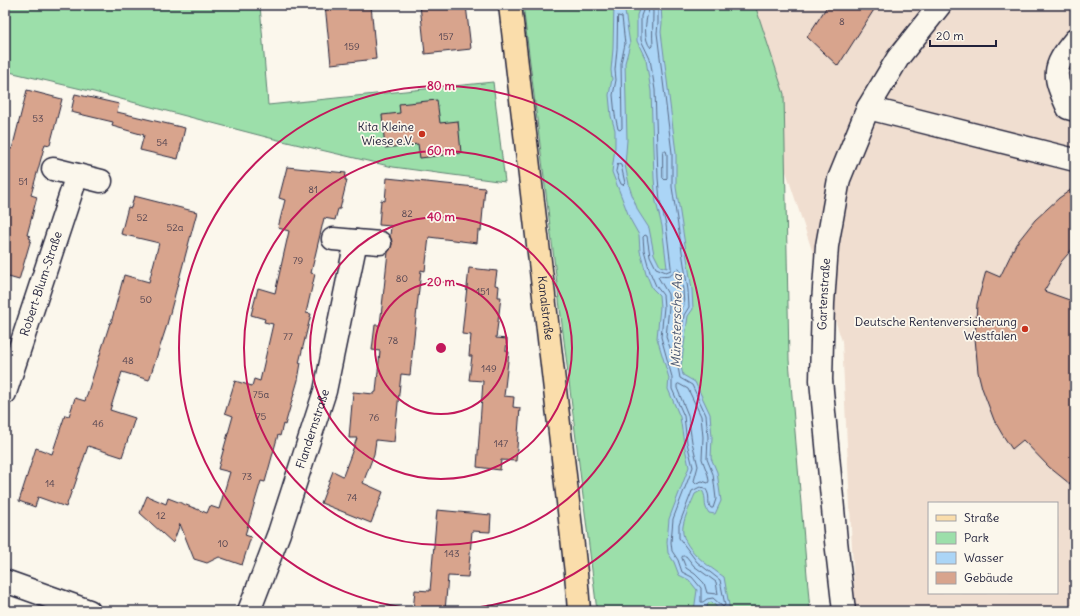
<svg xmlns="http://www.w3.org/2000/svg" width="1080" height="616" font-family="Delius,sans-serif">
<rect width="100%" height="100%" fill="#fbf7ec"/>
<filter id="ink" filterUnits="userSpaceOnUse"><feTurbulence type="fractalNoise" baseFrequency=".025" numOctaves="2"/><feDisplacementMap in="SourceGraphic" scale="8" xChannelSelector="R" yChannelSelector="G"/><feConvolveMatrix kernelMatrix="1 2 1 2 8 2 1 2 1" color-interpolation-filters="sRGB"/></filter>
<g filter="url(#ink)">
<!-- built -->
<path fill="#f0ded0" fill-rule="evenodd" d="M731,5h344v606h-220l-13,-270zM929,503h128v90h-128z"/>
<!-- green -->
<g fill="#9cdfaa" stroke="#5f8072">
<polygon points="5,5 260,5 268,105 493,82 505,182 393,167 270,138 90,91 5,71"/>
<polygon points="523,5 755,5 784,94 789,360 810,611 597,611"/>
</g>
<!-- water -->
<path fill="#abd5f6" stroke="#748dab" d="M614,5h10l6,39 -5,19 2,77 -2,25 5,24 8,22 11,17 5,26 6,12 7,2 -5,-42 -6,-24 -2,-24 -3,-87 -5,-31 -9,-19v-26l4,-10h20l1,18 -1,9 15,121v34l16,103 1,19 -5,7 -7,51 2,8 12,7 15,32 2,23 -1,21 6,14 4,29 -6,13 -6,-1c-7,-9 -1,-13 -7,-23l-7,4c-4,10 -10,21 -12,32 -4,21 27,41 41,51l6,34h-10l-8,-9 -4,1 -2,8h-12l3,-21 -8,-10 -10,-5 -5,-13 -6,-9 -1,-11 2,-23 20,-52 -5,-24 -4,-26 -12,-28 1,-11 -12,-40 3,-31 -1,-12 -7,-7 -6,-15 -6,-22 -1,-16 -9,-16 -18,-47 3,-25v-17l-4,-14 -2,-21 3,-16 -1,-9 2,-21z"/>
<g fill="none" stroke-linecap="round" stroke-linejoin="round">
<!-- shore -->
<g stroke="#596a86" stroke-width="1">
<path d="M645,5l-4,11v24l9,19 5,31 3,88 2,23 6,24 5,42v3l-5,2 -10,-4 -6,-12 -3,-20 -2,-1 -2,2 1,13 6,22 6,14 7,9 1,12 -3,30 11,40v12l12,27 3,27 6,24 -20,52 -2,23 1,9 6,9 4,12 10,5 9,11v14h2l4,-3 6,-1 10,9 2,-2 -5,-25 -23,-18 -18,-24v-13l13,-34 8,-4 5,1c7,9 1,15 6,20h2l3,-9 -3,-25 -6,-15 1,-22 -2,-22 -14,-30 -12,-7 -2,-11 6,-52 5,-8 -1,-17 -16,-103v-34l-15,-120 1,-10v-18"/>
<path d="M651,9l2,2c0,12 -1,23 0,35l-2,2c-8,-8 -6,-28 -2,-38z"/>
<polygon points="618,16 622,17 625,44 621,63 622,128 620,130 618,129 615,115 613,95 616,80 615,70 617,49"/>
<polygon points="663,151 666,151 667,154 667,178 665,180 663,178"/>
<polygon points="618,164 621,165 625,183 623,185 621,184 616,172"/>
<path d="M678,268l2,2 3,20 1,15 -5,9 -5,36 -2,1 -1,-1 -5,-13 3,-30 -1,-13 -10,-17 2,-1c10,2 12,-1 18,-8z"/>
<polygon points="679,384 688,389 701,416 703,437 702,459 708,475 709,481 708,483 702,481 696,483 694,481 698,466 692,442 688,415 677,388 677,385"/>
<polygon points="683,556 686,556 694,566 716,582 718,594 707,593 704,583 695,574 686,568 682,558"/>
</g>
</g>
<!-- building -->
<g fill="#d8a48d" stroke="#22223b">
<polygon points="325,5 371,5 376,59 331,64"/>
<polygon points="420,5 466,5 471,49 425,54"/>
<polygon points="828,5 877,5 838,66 807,37"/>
<polygon points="27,90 62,99 50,145 45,144 31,195 37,197 27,235 30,236 29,238 31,239 19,280 5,276 5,163 9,148 12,149"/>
<polygon points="75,94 119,104 117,112 185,128 178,159 140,150 144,135 112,126 113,122 71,112"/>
<polygon points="437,100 440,123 458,121 461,153 420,158 418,144 385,148 382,115 400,113 399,104"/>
<polygon points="287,167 346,173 345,180 347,180 340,209 338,209 335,220 324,218 311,273 315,274 306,313 311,314 299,363 301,363 298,380 285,425 283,424 280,436 278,435 265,482 261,481 245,535 251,537 242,565 219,557 207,563 194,559 180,524 173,543 140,513 147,496 166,504 168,498 207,513 210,506 219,509 230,472 218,469 233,416 225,413 235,381 252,386 254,379 260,381 273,324 264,322 265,319 251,315 258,288 275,293 289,231 278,228 285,200 279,198"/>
<polygon points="387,178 485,188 481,231 478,231 477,243 429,237 425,271 421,270 410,375 401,374 394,442 376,440 374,454 363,483 383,492 371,523 321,503 333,471 343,476 357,438 349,438 353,392 374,394 375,392 376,392 380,351 372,350 375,325 380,325 388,252 390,250 392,244 390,236 391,226 379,225 381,200 385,201"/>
<polygon points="1075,187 1075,246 1061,262 1044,291 1075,302 1075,488 1049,467 1023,440 1012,449 1002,434 994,420 982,388 978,372 975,338 977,304 986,271 1000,277 1016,244 1035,220 1059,198"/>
<polygon points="134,196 197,212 166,328 149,380 122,372 110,410 135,418 122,457 88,446 73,490 72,490 66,507 38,497 35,507 19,501 36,448 52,454 65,415 69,416 75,398 85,401 110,323 111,323 124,275 149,282 159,243 121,234 128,207 131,208"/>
<polygon points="469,268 497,271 495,285 499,286 498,297 501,297 496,338 507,339 506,351 509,352 504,396 514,397 513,407 520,408 516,461 501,460 500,470 477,467 483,381 469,380 472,356 469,356 471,335 462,334"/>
<polygon points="437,510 491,515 490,532 472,531 468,577 448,576 445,611 413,611 415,590 430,591"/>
</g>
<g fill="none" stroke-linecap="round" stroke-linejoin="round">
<!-- minor casing -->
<g stroke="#22223b" stroke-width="25">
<g id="minor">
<path d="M1075,40c-24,29 -22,35 -7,68l7,2"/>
<polyline points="868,108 1075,160"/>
<polyline points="53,169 77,175"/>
<polyline points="333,239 356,241"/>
<path id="s1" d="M5,393l72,-218 24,6"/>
<polyline points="5,581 89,611"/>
<path id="s2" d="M249,611l30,-78 46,-142 31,-150 24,2"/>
<path id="s3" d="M844,611l-8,-70 -15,-161 2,-77 4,-57 12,-67 29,-71 30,-50 42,-53"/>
</g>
</g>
<!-- major casing -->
<g stroke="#22223b" stroke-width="25">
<g id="major">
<path id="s4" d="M510,5l56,479 10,89 3,38"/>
</g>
</g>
<!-- minor -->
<use href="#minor" stroke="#fbf7ec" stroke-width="22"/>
<!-- major -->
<use href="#major" stroke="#faddab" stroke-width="22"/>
</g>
</g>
<!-- distance rings -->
<g fill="none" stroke="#c2185b" stroke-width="2">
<circle cx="441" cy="348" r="66"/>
<circle cx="441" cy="348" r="131"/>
<circle cx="441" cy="348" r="197"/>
<circle cx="441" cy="348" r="262"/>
</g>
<!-- markers -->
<g fill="#c8321e" stroke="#fbf7ec" stroke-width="1.5">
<circle cx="422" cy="134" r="4"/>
<circle cx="1025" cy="329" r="4"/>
</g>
<g text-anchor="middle" stroke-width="3.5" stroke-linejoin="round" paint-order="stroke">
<!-- number labels -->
<g font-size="10" fill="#504250">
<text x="842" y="25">8</text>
<text x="446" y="40">157</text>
<text x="352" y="50">159</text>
<text x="38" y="122">53</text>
<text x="162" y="146">54</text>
<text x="23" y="185">51</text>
<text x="313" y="193">81</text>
<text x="407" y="217">82</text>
<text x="142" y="221">52</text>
<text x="175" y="231">52a</text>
<text x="298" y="264">79</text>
<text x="402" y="282">80</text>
<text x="483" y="295">151</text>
<text x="146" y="303">50</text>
<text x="288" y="340">77</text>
<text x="393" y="344">78</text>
<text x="128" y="364">48</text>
<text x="489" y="372">149</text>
<text x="261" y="398">75a</text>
<text x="261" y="420">75</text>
<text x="374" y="421">76</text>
<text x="98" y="427">46</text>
<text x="501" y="447">147</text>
<text x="247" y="480">73</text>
<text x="50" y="487">14</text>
<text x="352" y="501">74</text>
<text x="161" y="519">12</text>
<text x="223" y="547">10</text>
<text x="452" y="557">143</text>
</g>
<!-- poi labels -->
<g font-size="12" fill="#22223b" stroke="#fbf7ec" text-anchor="end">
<text x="414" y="131">Kita Kleine<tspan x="414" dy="14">Wiese e.V.</tspan></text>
<text x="1017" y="326">Deutsche Rentenversicherung<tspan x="1017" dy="14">Westfalen</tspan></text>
</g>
<!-- street labels -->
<g font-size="12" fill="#22223b" stroke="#fbf7ec">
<text dy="4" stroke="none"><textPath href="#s1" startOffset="115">Robert-Blum-Straße</textPath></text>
<text dy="4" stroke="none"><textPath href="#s3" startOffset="318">Gartenstraße</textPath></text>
<text dy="4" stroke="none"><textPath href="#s4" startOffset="305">Kanalstraße</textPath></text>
<text dy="4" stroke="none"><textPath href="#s2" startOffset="193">Flandernstraße</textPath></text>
</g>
<!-- water labels -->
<g font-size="13" font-style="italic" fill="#4b5873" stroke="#fbf7ec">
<text transform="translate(676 321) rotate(-89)" y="5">Münstersche Aa</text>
</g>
</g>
<circle cx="441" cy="348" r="6" fill="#c2185b" stroke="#fbf7ec" stroke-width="2"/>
<g font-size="12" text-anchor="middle" font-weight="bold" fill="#c2185b" stroke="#fbf7ec" stroke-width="3.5" stroke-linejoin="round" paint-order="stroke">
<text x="441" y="90">80 m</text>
<text x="441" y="155">60 m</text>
<text x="441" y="221">40 m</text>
<text x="441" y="286">20 m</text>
</g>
<!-- margin -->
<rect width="1080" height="616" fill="none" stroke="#fbf7ec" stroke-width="20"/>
<rect x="10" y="10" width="1060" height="596" fill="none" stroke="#22223b" stroke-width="1.5" filter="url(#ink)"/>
<!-- legend -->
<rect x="928" y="502" width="130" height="92" fill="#fbf7ec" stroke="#a4a2a5"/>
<rect x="936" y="515" width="20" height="6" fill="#faddab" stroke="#a4a2a5"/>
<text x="964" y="522" font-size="12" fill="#22223b">Straße</text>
<rect x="936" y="532" width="20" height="12" fill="#9cdfaa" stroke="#a4a2a5"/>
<text x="964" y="542" font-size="12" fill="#22223b">Park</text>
<rect x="936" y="552" width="20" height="12" fill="#abd5f6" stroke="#a4a2a5"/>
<text x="964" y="562" font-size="12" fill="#22223b">Wasser</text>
<rect x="936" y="572" width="20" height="12" fill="#d8a48d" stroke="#a4a2a5"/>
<text x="964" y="582" font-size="12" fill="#22223b">Gebäude</text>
<!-- scale -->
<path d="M930 40v6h66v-6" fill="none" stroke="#22223b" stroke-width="2"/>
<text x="936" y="40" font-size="12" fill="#22223b" stroke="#fbf7ec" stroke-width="3" paint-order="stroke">20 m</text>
</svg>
